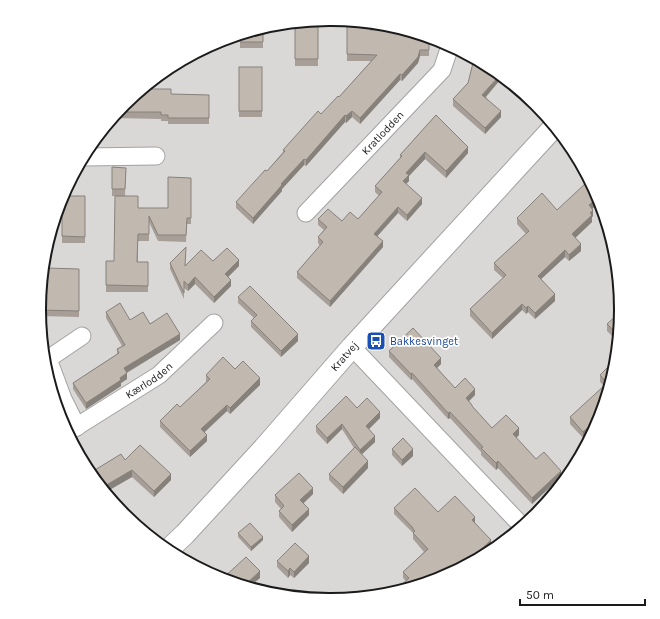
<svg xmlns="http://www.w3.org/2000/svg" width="660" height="619" font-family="Karla,sans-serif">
<rect width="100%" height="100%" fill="#ece9e0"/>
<!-- residential -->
<circle fill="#d9d8d7" cx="330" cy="310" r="290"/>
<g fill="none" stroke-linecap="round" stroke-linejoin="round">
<!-- minor casing -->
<g stroke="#a2a2a2" stroke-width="19">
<g id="minor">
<polyline points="84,157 156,156"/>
<path id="s1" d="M306,213l136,-143 8,-24"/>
<polyline points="352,347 522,526"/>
<polyline points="77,427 63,399 48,359 82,336"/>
<path id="s2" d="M68,432l91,-57 55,-52"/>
</g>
</g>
<!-- tertiary casing -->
<g stroke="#a2a2a2" stroke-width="23">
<g id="tertiary">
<path id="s3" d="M168,550l17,-16 79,-86 88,-101 202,-220"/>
</g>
</g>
<!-- minor -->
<use href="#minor" stroke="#fff" stroke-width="17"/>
<!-- tertiary -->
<use href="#tertiary" stroke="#fff" stroke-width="21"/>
</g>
<!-- wall -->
<g fill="#a69e97">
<polygon points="318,20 318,66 295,66 295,22"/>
<polygon points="347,21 370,30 429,37 429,56 420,56 418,63 402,81 400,80 360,124 352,117 346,123 345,122 306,166 304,165 282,189 282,191 253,224 236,208 236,202 267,171 283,152 283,150 339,97 371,61 347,61"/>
<polygon points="263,28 263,48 240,48 240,35"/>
<rect x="239" y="67" width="23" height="50"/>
<polygon points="492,68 500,75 500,80 486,97 501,117 485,134 453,106 453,99 468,83"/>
<polygon points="503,78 520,92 518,94 503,80"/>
<polygon points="171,94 209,95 209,124 168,124 168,121 161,121 161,119 113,118 125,104"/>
<polygon points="436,115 468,153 446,178 425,159 409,176 409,181 406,184 422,204 407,221 398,213 377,236 383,247 330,307 297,278 297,272 320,246 318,243 318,237 324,230 318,225 318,219 342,221 358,219 379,196 375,192 375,186 400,158 400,155"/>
<polygon points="112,167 126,168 125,196 112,196"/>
<polygon points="191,178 191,224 187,224 186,242 158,241 149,222 149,241 138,241 138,262 148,262 148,292 106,292 106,261 114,261 138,208 168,208"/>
<polygon points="70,182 70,196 85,196 85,243 62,243 62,199 61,199"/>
<polygon points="599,202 592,209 593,216 592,217 592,222 575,238 581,251 569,261 565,257 541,279 555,301 535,319 528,312 526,314 522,310 492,339 470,316 470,309 503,278 494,270 494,263 526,234 517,224 517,218"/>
<polygon points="213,261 239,266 228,277 231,286 214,303 195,284 188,291 184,288 184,299 170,269 170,263 185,266"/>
<polygon points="79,269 79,317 40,316 40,309 46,287"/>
<polygon points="238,297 298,341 281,357 251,327 251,321 254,318 238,303"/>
<polygon points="106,312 130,320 150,324 180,340 127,373 127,379 121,383 121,386 86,409 73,389 73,383 117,354 117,349 122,346 106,318"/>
<polygon points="620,315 617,341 607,331 607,324"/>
<polygon points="389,351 441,364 437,368 455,388 475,395 469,401 472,407 492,428 519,435 516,438 536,459 561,477 532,504 498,468 496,470 481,455 481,452 450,418 448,419 412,379 411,380 389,357"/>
<polygon points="616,357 615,366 598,421 595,428 583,438 570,424 570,417 604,386 600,382 600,375 614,362 614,359"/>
<polygon points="235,369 260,385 230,414 227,411 205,432 207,441 190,457 160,427 160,421 180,407 206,382 206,375"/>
<polygon points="357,408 380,418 369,429 375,442 362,454 368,468 343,494 329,480 329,474 354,448 342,429 327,444 316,432 316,426"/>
<polygon points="392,449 413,456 402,466 392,455"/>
<polygon points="125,460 171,480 154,497 132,477 107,491 131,520 90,473"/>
<polygon points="313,494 304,503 309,515 292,532 279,517 279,511 281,509 275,502 275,495"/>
<polygon points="394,508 438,512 475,523 491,546 479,558 441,578 399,591 399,587 406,581 403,578 403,572 424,552 413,539 413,533 394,514"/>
<polygon points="238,533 263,540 251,551 238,537"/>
<polygon points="277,561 309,563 294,578 290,575 288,578 277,567"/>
</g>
<!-- shaded-wall -->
<g fill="#87817b">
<polygon points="420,50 420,56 418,63 402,81 402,75"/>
<polygon points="400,74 400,80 360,124 360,118"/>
<polygon points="500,75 500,80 482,101 482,95"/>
<polygon points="352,111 352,117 346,123 346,116"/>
<polygon points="501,111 501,117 485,134 485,128"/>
<polygon points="345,115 345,122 306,166 306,160"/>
<polygon points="468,147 468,153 446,178 446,171"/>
<polygon points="425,152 425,159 409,176 409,181 403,187 403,181 406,173"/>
<polygon points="304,159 304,165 282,189 282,191 253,224 253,218 281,184"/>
<polygon points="598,197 599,202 589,212 589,205"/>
<polygon points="422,198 422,204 407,221 407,215"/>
<polygon points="398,207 398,213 374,240 374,234"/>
<polygon points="593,210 593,216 592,217 592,222 572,241 572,234 590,213"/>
<polygon points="383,241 383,247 330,307 330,301"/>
<polygon points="581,244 581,251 569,261 569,255"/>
<polygon points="565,250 565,257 538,282 538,276"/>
<polygon points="239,260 239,266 225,280 225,274"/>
<polygon points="195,277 195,284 188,291 188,285"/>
<polygon points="231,280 231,286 214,303 214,297"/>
<polygon points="555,294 555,301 535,319 535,313"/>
<polygon points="522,304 522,310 492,339 492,333"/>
<polygon points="528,306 528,312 526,314 526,308"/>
<polygon points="180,334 180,340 124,374 124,368"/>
<polygon points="298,334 298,341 281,357 281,351"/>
<polygon points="441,358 441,364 434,371 434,365"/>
<polygon points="127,373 127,379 121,383 121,386 86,409 86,403"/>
<polygon points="412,373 412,379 411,380 411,374"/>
<polygon points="260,378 260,385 230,414 230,408"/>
<polygon points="475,389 475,395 466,404 466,398"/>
<polygon points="227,405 227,411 201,435 201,429"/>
<polygon points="380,412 380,418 366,432 366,426"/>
<polygon points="450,412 450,418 448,419 448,413"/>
<polygon points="596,420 596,425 595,428 583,438 583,432"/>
<polygon points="342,424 342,429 327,444 327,438"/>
<polygon points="519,428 519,435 513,441 513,434"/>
<polygon points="207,435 207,441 190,457 190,451"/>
<polygon points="375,436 375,442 360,456 360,450"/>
<polygon points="413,449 413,456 402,466 402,460"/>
<polygon points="368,461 368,468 343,494 343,487"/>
<polygon points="498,461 498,468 496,470 496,463"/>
<polygon points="132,470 132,477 106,492 103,487"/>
<polygon points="561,471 561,477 532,504 532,498"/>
<polygon points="171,474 171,480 154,497 154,491"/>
<polygon points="313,488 313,494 300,506 300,500"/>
<polygon points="309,509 309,515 292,532 292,525"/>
<polygon points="475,517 475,524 472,520"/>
<polygon points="263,537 263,540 251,551 251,547"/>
<polygon points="491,540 491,546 479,558 465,565"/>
<polygon points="309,556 309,563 294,578 294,572"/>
<polygon points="290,568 290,575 288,578 288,571"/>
<polygon points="260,571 260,578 249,587 247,583"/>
</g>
<!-- building -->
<g fill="#c1b8b0" stroke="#87817b">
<polygon points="318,20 318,59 295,59 295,22"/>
<polygon points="347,21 370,23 370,30 396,29 396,27 429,37 429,50 420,50 418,57 402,75 400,74 360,118 352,111 346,116 345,115 306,160 304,159 281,184 282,185 253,218 236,202 265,170 267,171 285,151 283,150 318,111 321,114 338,96 339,97 377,55 347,54"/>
<polygon points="263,28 263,42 240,42 240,35"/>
<polygon points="474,59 492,68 500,75 482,95 501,111 485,128 453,99 468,83"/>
<rect x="239" y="67" width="23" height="44"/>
<polygon points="143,89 171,89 171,94 209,95 209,118 168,118 168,115 161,115 161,112 119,112 125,104"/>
<polygon points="436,115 468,147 446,171 425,152 406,173 409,175 403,181 422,198 407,215 398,207 374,234 383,241 330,301 297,272 323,242 318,237 327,227 318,219 328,209 342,221 350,212 358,219 382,192 375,186 402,156 400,155"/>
<polygon points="112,167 126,168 125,189 112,189"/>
<polygon points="168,177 191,178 191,218 187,218 186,235 158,235 149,216 149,234 138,234 137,262 148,262 148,286 106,285 106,261 114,261 115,196 138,196 138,208 168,208"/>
<polygon points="587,182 594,190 598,197 589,205 593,210 590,213 592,215 572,234 581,244 569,255 565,250 538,276 555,294 535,313 528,306 526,308 522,304 492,333 470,309 506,275 494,263 529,231 517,218 542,193 557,210"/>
<polygon points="70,183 70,193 64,193"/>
<polygon points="63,196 85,196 85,237 62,236 62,197"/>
<polygon points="186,247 185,266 201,250 213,261 227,248 239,260 225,274 231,280 214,297 195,277 188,285 184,281 184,293 170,263"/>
<polygon points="46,268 79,269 79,311 40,310 42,287 46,287"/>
<polygon points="250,286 298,334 281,351 251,321 257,315 238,297"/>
<polygon points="120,303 130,320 143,312 150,324 167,313 180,334 124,368 127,373 120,378 121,380 86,403 73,383 119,353 117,349 125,345 106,312"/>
<polygon points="618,314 620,315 618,335 607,324"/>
<polygon points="413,328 441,358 434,365 455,388 465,378 475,389 466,398 472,405 472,406 492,428 506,415 519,428 513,434 536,459 544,452 561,471 532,498 498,461 496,463 481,448 483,447 450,412 448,413 412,373 411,374 389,351"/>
<polygon points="223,357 235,369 243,361 260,378 230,408 227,405 201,429 207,435 190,451 160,421 177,404 180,407 210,379 206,375"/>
<polygon points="616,357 615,366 598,421 598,422 596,420 583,432 570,417 606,384 605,383 606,382 600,375 615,360 614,359"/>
<polygon points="346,396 357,408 367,398 380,412 366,426 375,436 360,450 342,424 327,438 316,426"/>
<polygon points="403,438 413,449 402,460 392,449"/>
<polygon points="140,445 171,474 154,491 132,470 103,487 131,517 129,519 124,515 90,473 121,454 125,460"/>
<polygon points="355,447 368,461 343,487 329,474"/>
<polygon points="299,473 313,488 300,500 309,509 292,525 279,511 284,506 275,495"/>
<polygon points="415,488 438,512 455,496 475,517 472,520 491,540 465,565 447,575 445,574 441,578 401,590 399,587 409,578 403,572 428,549 413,533 415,531 413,529 413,528 394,508"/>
<polygon points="250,523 263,537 251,547 238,533"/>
<polygon points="295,543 309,556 294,572 290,568 288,571 277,561"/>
<polygon points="246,557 260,571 247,583 251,588 222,579"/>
</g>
<!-- icons -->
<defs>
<g id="bus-square" transform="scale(1)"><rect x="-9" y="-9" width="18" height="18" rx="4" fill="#1a4fb4" stroke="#fff"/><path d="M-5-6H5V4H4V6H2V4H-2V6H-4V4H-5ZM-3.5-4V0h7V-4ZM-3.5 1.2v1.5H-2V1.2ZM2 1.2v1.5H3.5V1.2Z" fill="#fff"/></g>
</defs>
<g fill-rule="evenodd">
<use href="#bus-square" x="376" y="341"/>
</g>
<g text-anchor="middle" stroke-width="3.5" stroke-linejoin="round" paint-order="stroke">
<!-- street labels -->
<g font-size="11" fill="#1b1b1b" stroke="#fff">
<text dy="4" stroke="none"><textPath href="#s1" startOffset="111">Kratlodden</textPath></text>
<text dy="4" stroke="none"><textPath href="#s3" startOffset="262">Kratvej</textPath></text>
<text dy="4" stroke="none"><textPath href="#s2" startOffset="96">Kærlodden</textPath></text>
</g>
<!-- transit labels -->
<g font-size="11" fill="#164399" stroke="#fff" text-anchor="start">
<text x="390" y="345">Bakkesvinget</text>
</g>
</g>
<!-- crop -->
<path d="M0 0H660V619H0ZM329 26H331A283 283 0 0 1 614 309V310A283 283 0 0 1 331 593H329A283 283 0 0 1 46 310V309A283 283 0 0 1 329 26Z" fill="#fff" fill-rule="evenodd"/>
<path fill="none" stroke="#1b1b1b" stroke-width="2" d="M329 26H331A283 283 0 0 1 614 309V310A283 283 0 0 1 331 593H329A283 283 0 0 1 46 310V309A283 283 0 0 1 329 26Z"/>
<!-- scale -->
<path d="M520 599v6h125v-6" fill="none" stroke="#1b1b1b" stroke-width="2"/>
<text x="526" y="599" font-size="12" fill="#1b1b1b" stroke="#ffffff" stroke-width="3" paint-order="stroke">50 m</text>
</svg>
